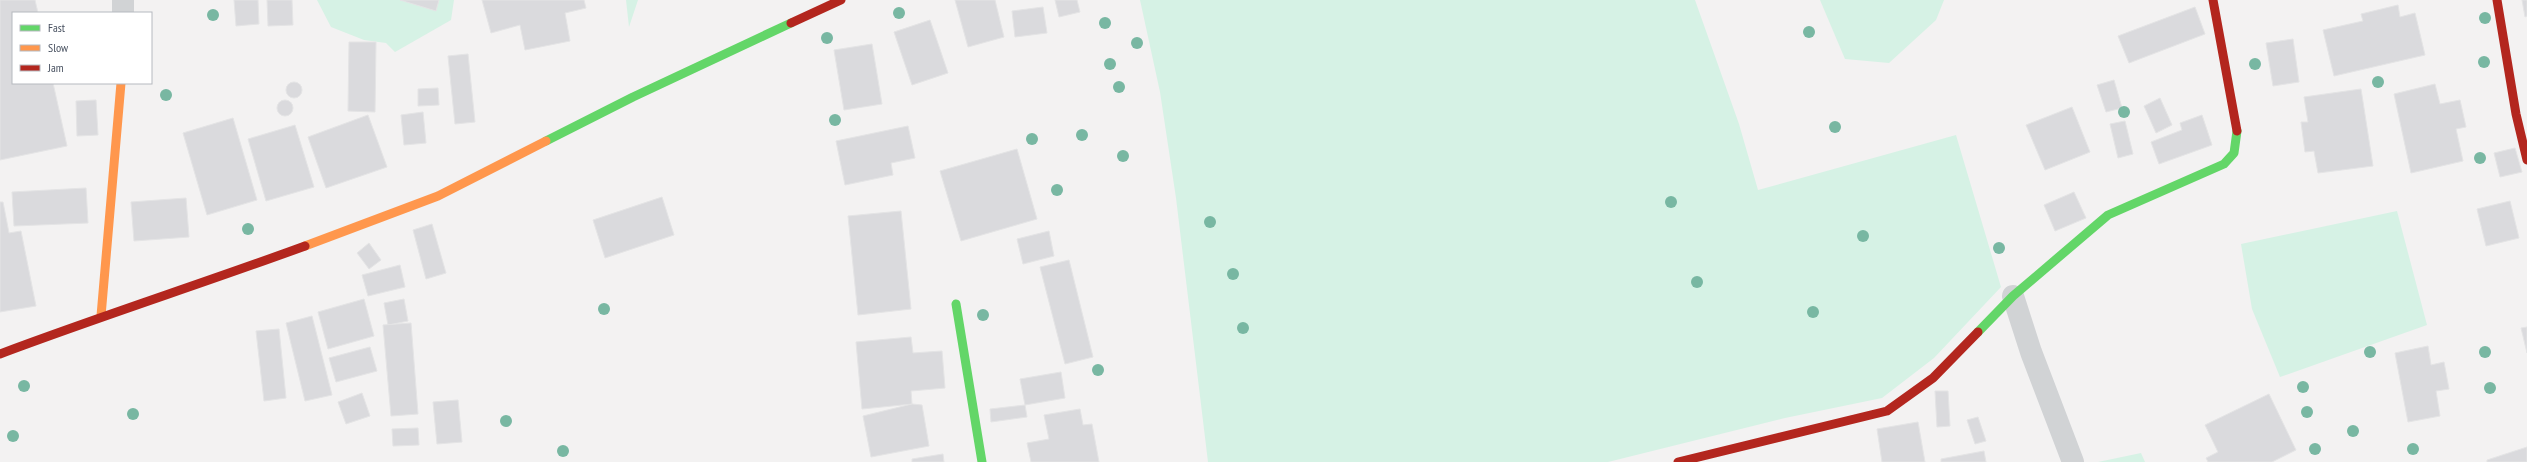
<svg xmlns="http://www.w3.org/2000/svg" width="2527" height="462" font-family="'PT Sans Narrow',sans-serif">
<rect width="100%" height="100%" fill="#f3f2f2"/>
<!-- green -->
<g fill="#d6f2e5">
<polygon points="317,0 454,0 451,20 395,52 386,43 364,40 331,27"/>
<polygon points="626,0 638,0 629,27"/>
<polygon points="1140,0 1695,0 1739,124 1758,190 1956,135 2001,287 1934,358 1882,398 1785,418 1608,462 1208,462 1176,198 1160,92"/>
<polygon points="1820,0 1944,0 1936,20 1889,63 1845,59"/>
<polygon points="2397,211 2427,325 2280,377 2252,309 2241,244"/>
<polygon points="2141,453 2145,462 2098,462"/>
</g>
<!-- building -->
<g fill="#dadadd" stroke="#e4e4e5">
<polygon points="0,0 35,0 38,13 13,13 13,83 53,83 67,146 0,160"/>
<polygon points="234,0 258,0 259,24 236,26"/>
<polygon points="267,0 292,0 293,25 268,26"/>
<polygon points="400,0 439,0 436,11"/>
<polygon points="482,0 584,0 586,8 565,13 570,41 525,50 520,25 491,33"/>
<polygon points="955,0 995,0 1004,37 968,47"/>
<polygon points="1055,0 1077,0 1080,12 1059,17"/>
<polygon points="2522,0 2527,0 2527,16 2525,17"/>
<polygon points="2398,5 2400,17 2415,13 2425,55 2334,76 2323,30 2363,21 2361,14"/>
<polygon points="1043,7 1047,33 1015,37 1012,11"/>
<polygon points="2195,7 2205,34 2129,63 2118,36"/>
<polygon points="930,20 948,73 912,85 894,32"/>
<polygon points="2293,39 2299,82 2273,86 2266,43"/>
<polygon points="349,42 376,42 375,112 348,111"/>
<polygon points="872,44 882,104 844,110 834,50"/>
<polygon points="468,54 475,122 455,124 448,56"/>
<polygon points="2114,80 2122,108 2106,112 2097,85"/>
<circle cx="294" cy="90" r="8"/>
<polygon points="2435,84 2440,104 2460,100 2466,127 2456,129 2463,161 2411,173 2394,94"/>
<polygon points="438,88 439,105 418,106 418,89"/>
<polygon points="2361,89 2373,166 2318,173 2314,151 2305,152 2301,122 2308,122 2304,97"/>
<polygon points="2160,98 2172,125 2156,133 2144,106"/>
<circle cx="285" cy="108" r="8"/>
<polygon points="96,100 98,135 77,136 76,101"/>
<polygon points="2072,107 2090,152 2045,170 2026,125"/>
<polygon points="423,112 426,143 404,145 401,115"/>
<polygon points="368,115 387,167 326,188 308,137"/>
<polygon points="2202,115 2212,145 2159,164 2151,142 2182,130 2180,123"/>
<polygon points="233,118 257,200 207,215 183,133"/>
<polygon points="2125,121 2133,154 2118,158 2110,124"/>
<polygon points="295,125 314,187 266,201 248,139"/>
<polygon points="908,126 915,158 891,163 893,175 845,185 836,141"/>
<polygon points="2515,148 2522,172 2500,177 2494,153"/>
<polygon points="1017,149 1037,219 961,241 940,171"/>
<polygon points="86,188 88,223 14,226 12,192"/>
<polygon points="2074,192 2086,218 2055,231 2044,205"/>
<polygon points="662,197 674,235 605,258 593,220"/>
<polygon points="186,198 189,237 134,241 131,202"/>
<polygon points="2510,201 2519,238 2486,246 2477,209"/>
<polygon points="0,202 3,202 9,233 21,231 36,306 0,312"/>
<polygon points="901,211 911,309 858,315 848,216"/>
<polygon points="432,224 446,273 426,279 413,230"/>
<polygon points="1049,231 1054,256 1023,264 1017,239"/>
<polygon points="369,243 381,260 369,269 357,253"/>
<polygon points="1069,260 1093,357 1065,364 1040,267"/>
<polygon points="400,265 405,287 368,296 362,275"/>
<polygon points="364,299 374,336 328,349 318,312"/>
<polygon points="404,299 408,321 388,325 384,303"/>
<polygon points="312,316 332,395 305,401 286,323"/>
<polygon points="411,323 418,414 391,416 383,325"/>
<polygon points="2527,327 2527,353 2521,328"/>
<polygon points="279,329 286,398 264,401 256,331"/>
<polygon points="911,337 913,353 942,351 945,388 911,391 912,404 862,409 856,342"/>
<polygon points="2428,346 2431,365 2444,362 2449,389 2436,391 2440,416 2408,422 2395,353"/>
<polygon points="370,347 377,371 336,382 329,358"/>
<polygon points="1061,372 1065,398 1025,405 1020,379"/>
<polygon points="1935,391 1948,391 1950,426 1937,427"/>
<polygon points="362,393 370,416 346,424 338,402"/>
<polygon points="2269,394 2296,450 2272,462 2208,462 2206,458 2218,452 2205,425"/>
<polygon points="458,400 462,442 437,444 433,402"/>
<polygon points="912,404 922,405 929,446 871,457 863,416"/>
<polygon points="1025,405 1027,417 991,422 990,409"/>
<polygon points="1080,409 1083,425 1092,424 1099,462 1031,462 1027,443 1049,439 1044,415"/>
<polygon points="1978,417 1986,441 1975,444 1967,420"/>
<polygon points="1918,422 1925,462 1882,462 1877,429"/>
<polygon points="418,428 419,445 393,446 392,429"/>
<polygon points="2527,447 2527,462 2487,462 2487,460"/>
<polygon points="1984,451 1986,462 1941,462 1941,459"/>
<polygon points="943,454 944,462 912,462 912,459"/>
</g>
<g fill="none" stroke-linecap="round" stroke-linejoin="round">
<!-- street -->
<g stroke="#d1d3d5" stroke-width="22">
<polyline points="123,13 123,0"/>
<polyline points="2013,296 2031,352 2073,462"/>
</g>
<!-- fast -->
<g stroke="#63d668" stroke-width="9">
<polyline points="546,141 633,97 791,23"/>
<polyline points="956,304 982,462"/>
<polyline points="1978,332 2013,296 2108,215 2224,164 2234,153 2237,131"/>
</g>
<!-- slow -->
<g stroke="#ff974d" stroke-width="9">
<polyline points="305,246 438,196 546,141"/>
<polyline points="101,316 121,83"/>
</g>
<!-- jam -->
<g stroke="#b3261e" stroke-width="9">
<polyline points="2213,0 2237,131"/>
<polyline points="2497,0 2516,114 2527,160"/>
<polyline points="791,23 841,0"/>
<path d="M0,354c101,-38 204,-71 305,-108"/>
<polyline points="1678,462 1887,411 1933,378 1978,332"/>
</g>
</g>
<!-- trees -->
<g fill="#78b7a2">
<circle cx="899" cy="13" r="6"/>
<circle cx="213" cy="15" r="6"/>
<circle cx="2485" cy="18" r="6"/>
<circle cx="1105" cy="23" r="6"/>
<circle cx="1809" cy="32" r="6"/>
<circle cx="827" cy="38" r="6"/>
<circle cx="1137" cy="43" r="6"/>
<circle cx="2484" cy="62" r="6"/>
<circle cx="1110" cy="64" r="6"/>
<circle cx="2255" cy="64" r="6"/>
<circle cx="2378" cy="82" r="6"/>
<circle cx="1119" cy="87" r="6"/>
<circle cx="166" cy="95" r="6"/>
<circle cx="2124" cy="112" r="6"/>
<circle cx="835" cy="120" r="6"/>
<circle cx="1835" cy="127" r="6"/>
<circle cx="1082" cy="135" r="6"/>
<circle cx="1032" cy="139" r="6"/>
<circle cx="1123" cy="156" r="6"/>
<circle cx="2480" cy="158" r="6"/>
<circle cx="1057" cy="190" r="6"/>
<circle cx="1671" cy="202" r="6"/>
<circle cx="1210" cy="222" r="6"/>
<circle cx="248" cy="229" r="6"/>
<circle cx="1863" cy="236" r="6"/>
<circle cx="1999" cy="248" r="6"/>
<circle cx="1233" cy="274" r="6"/>
<circle cx="1697" cy="282" r="6"/>
<circle cx="604" cy="309" r="6"/>
<circle cx="1813" cy="312" r="6"/>
<circle cx="983" cy="315" r="6"/>
<circle cx="1243" cy="328" r="6"/>
<circle cx="2370" cy="352" r="6"/>
<circle cx="2485" cy="352" r="6"/>
<circle cx="1098" cy="370" r="6"/>
<circle cx="24" cy="386" r="6"/>
<circle cx="2303" cy="387" r="6"/>
<circle cx="2490" cy="388" r="6"/>
<circle cx="2307" cy="412" r="6"/>
<circle cx="133" cy="414" r="6"/>
<circle cx="506" cy="421" r="6"/>
<circle cx="2353" cy="431" r="6"/>
<circle cx="13" cy="436" r="6"/>
<circle cx="2315" cy="449" r="6"/>
<circle cx="2413" cy="449" r="6"/>
<circle cx="563" cy="451" r="6"/>
</g>
<!-- legend -->
<rect x="12" y="12" width="140" height="72" fill="#ffffff" stroke="#b6b9bf"/>
<rect x="20" y="25" width="20" height="6" fill="#63d668" stroke="#b6b9bf"/>
<text x="48" y="32" font-size="12" fill="#485160">Fast</text>
<rect x="20" y="45" width="20" height="6" fill="#ff974d" stroke="#b6b9bf"/>
<text x="48" y="52" font-size="12" fill="#485160">Slow</text>
<rect x="20" y="65" width="20" height="6" fill="#b3261e" stroke="#b6b9bf"/>
<text x="48" y="72" font-size="12" fill="#485160">Jam</text>
</svg>
